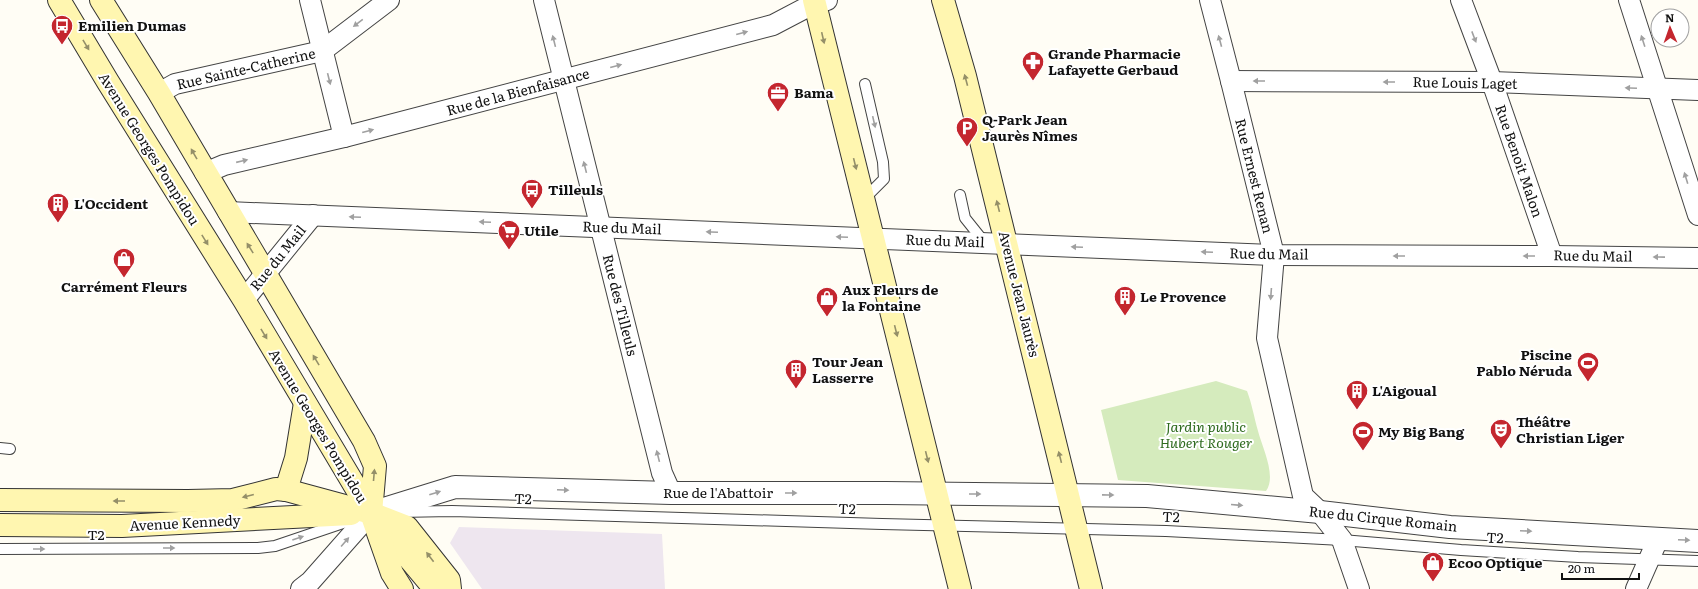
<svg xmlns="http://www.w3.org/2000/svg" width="1698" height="589" font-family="Literata,serif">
<rect width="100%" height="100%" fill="#fffdf5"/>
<!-- industrial -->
<polygon fill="#eee6ef" points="459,527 662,534 665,589 482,589 450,543"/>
<!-- green -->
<path fill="#d5ebbd" d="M1216,381l31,10c5,13 7,26 11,40 4,16 19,45 8,60l-148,-11 -17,-70z"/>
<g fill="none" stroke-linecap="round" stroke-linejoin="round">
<!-- service casing -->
<g stroke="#444" stroke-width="12">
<g id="service">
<polyline points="960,195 965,218 985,243"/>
<polyline points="863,200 884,179 883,162 865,84"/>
<polyline points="0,448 10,449"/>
<polyline points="398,512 452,511 882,524 1166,531 1342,540 1461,550 1578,557 1698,561"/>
<polyline points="0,549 258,548 275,546 346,522"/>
</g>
</g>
<!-- minor casing -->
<g stroke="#444" stroke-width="22">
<g id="minor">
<polyline points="310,0 344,137"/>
<polyline points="544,0 662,473 671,493"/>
<polyline points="1210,0 1231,81 1274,255 1267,338 1303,496 1320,512 1342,540 1359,589"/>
<polyline points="1461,0 1492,82 1552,256"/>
<polyline points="1629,0 1698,215"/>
<polyline points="1231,81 1492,82 1698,90"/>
<polyline points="159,93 175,84 322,51 389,0"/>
<polyline points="205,173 224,165 344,137 773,25 815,3 827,0"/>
<polyline points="228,212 1274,255 1552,256 1698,258"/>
<polyline points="244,300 313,215"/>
<polyline points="301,589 310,582 371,513"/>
<polyline points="1636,589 1658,539"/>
</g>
</g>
<!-- tertiary casing -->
<g stroke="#444" stroke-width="24">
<polyline id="tertiary" points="371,513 455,487 671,493 886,493 1147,496 1320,512 1450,527 1698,541"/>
</g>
<!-- secondary casing -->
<g stroke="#333" stroke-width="24">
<g id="secondary">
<polyline points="59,0 108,82 244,300 371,513 433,587 437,589"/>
<polyline points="101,0 159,93 364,441 375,466 371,513 392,573 402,589"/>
<polyline points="814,0 960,589"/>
<polyline points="943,0 965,76 1091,589"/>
<polyline points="286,490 296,458 305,403"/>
<polyline points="0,500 188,501 233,500 276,489 286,490 371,513 407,527 449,580 450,589"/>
<polyline points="0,525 122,526 351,514"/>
</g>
</g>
<!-- service -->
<use href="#service" stroke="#fff" stroke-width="10"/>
<!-- minor -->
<use href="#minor" stroke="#fff" stroke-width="20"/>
<!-- tertiary -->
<use href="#tertiary" stroke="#fff" stroke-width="22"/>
<!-- secondary -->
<use href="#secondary" stroke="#fff6b0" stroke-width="22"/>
</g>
<!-- one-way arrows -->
<defs><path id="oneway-solid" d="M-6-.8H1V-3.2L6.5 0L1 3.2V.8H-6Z"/></defs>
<g fill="#a0a0a0">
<use href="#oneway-solid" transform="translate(358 23) rotate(143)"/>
<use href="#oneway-solid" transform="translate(742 33) rotate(-15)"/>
<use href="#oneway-solid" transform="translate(1474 37) rotate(69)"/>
<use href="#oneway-solid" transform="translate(554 41) rotate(-104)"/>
<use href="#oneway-solid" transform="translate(1220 41) rotate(-105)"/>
<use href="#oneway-solid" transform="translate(1643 41) rotate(-108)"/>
<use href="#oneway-solid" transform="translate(616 66) rotate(-15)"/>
<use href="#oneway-solid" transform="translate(329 79) rotate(76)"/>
<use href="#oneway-solid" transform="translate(1259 81) rotate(-180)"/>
<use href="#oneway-solid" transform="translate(1389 82) rotate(-180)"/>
<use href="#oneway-solid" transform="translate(1631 88) rotate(-177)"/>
<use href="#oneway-solid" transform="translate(874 122) rotate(77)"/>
<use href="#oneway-solid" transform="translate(368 131) rotate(-15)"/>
<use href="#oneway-solid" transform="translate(242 161) rotate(-13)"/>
<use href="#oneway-solid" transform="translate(585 167) rotate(-104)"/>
<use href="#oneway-solid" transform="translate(1686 178) rotate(-107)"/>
<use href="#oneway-solid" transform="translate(355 217) rotate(-178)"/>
<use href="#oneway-solid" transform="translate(485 222) rotate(-178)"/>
<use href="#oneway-solid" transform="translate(712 232) rotate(-178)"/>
<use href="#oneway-solid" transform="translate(842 237) rotate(-178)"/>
<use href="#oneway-solid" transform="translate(1077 247) rotate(-178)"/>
<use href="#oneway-solid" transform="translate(1207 252) rotate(-178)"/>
<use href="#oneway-solid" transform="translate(1399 256) rotate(-180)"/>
<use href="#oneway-solid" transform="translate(1529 256) rotate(180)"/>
<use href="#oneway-solid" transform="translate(1659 257) rotate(-179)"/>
<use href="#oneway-solid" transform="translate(1271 294) rotate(94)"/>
<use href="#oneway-solid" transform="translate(658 456) rotate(-104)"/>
<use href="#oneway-solid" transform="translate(563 490) rotate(2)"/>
<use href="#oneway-solid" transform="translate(435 493) rotate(-18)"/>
<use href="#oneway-solid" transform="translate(791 493)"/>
<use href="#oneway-solid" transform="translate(975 494)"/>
<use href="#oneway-solid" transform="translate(1108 495) rotate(1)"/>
<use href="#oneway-solid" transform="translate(1237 505) rotate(5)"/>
<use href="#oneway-solid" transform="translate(1526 531) rotate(3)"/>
<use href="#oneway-solid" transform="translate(298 538) rotate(-19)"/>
<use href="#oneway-solid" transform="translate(1684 540) rotate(2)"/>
<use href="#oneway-solid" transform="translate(345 542) rotate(-49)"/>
<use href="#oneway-solid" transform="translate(169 548)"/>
<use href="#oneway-solid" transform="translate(39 549)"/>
</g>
<g fill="#948f68">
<use href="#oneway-solid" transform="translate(823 38) rotate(77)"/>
<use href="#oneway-solid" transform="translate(86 45) rotate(59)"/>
<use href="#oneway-solid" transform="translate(966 80) rotate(-105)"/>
<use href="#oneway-solid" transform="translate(194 154) rotate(-120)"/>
<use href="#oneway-solid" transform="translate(855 164) rotate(76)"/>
<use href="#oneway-solid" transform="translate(998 206) rotate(-104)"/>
<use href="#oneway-solid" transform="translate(205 240) rotate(58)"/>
<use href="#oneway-solid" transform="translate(250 248) rotate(-122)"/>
<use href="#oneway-solid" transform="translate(896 331) rotate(76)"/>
<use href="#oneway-solid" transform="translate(264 334) rotate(59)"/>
<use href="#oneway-solid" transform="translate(316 360) rotate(-121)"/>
<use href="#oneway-solid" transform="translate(927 457) rotate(76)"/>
<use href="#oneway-solid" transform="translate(1060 457) rotate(-104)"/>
<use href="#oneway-solid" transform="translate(374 475) rotate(-85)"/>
<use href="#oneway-solid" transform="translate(248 496) rotate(166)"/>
<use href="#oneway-solid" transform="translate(119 501) rotate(-180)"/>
<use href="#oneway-solid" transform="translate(430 557) rotate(-127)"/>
</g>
<!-- icons -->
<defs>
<g id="bus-pin" transform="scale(1.15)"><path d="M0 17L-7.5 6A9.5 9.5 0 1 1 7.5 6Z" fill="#c4262e" stroke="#fff"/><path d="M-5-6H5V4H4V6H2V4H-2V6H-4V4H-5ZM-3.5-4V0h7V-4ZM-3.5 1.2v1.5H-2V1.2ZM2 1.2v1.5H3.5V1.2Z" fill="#fff"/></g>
<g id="pharmacy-pin" transform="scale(1.15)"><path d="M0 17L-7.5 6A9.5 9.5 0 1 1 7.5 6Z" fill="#c4262e" stroke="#fff"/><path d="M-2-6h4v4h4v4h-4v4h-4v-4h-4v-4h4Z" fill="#fff"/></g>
<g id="office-pin" transform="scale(1.15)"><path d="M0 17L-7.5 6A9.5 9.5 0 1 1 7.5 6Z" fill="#c4262e" stroke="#fff"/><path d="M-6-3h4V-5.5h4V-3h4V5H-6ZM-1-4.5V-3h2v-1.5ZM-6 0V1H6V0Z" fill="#fff"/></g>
<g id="parking-pin" transform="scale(1.15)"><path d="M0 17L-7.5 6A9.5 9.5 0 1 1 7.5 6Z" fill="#c4262e" stroke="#fff"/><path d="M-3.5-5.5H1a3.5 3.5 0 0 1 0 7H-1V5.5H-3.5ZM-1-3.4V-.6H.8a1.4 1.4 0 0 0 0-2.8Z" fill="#fff"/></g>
<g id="building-pin" transform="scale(1.15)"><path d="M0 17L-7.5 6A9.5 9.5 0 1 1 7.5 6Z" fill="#c4262e" stroke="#fff"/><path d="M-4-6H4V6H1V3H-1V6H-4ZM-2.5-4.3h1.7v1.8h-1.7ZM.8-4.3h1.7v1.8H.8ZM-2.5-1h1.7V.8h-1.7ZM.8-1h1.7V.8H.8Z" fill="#fff"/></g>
<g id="supermarket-pin" transform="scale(1.15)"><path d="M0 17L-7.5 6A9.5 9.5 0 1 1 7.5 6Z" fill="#c4262e" stroke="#fff"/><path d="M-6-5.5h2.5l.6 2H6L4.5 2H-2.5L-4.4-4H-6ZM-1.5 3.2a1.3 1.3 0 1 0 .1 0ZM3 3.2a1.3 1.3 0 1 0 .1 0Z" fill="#fff"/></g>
<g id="shop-pin" transform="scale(1.15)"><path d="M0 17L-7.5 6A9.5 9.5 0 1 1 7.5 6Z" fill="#c4262e" stroke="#fff"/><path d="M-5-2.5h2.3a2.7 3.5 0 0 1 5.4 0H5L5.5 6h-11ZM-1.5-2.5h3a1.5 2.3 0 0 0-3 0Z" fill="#fff"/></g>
<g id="stadium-pin" transform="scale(1.15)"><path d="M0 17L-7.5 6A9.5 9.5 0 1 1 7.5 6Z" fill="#c4262e" stroke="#fff"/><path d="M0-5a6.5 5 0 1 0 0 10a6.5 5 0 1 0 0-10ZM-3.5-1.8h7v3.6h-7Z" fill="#fff"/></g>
<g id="theatre-pin" transform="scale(1.15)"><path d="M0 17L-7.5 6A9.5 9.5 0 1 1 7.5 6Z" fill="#c4262e" stroke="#fff"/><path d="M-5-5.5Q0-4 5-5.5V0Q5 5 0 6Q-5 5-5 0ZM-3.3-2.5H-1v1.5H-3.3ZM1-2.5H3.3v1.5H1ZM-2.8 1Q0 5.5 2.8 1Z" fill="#fff"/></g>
</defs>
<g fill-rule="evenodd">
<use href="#bus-pin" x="62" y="26"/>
<use href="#pharmacy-pin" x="1033" y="62"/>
<use href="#office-pin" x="778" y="93"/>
<use href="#parking-pin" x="967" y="128"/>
<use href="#bus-pin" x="532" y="190"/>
<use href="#building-pin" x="58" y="204"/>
<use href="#supermarket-pin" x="509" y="231"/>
<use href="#shop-pin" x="124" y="259"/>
<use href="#building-pin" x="1125" y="297"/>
<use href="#shop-pin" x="827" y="298"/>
<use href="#stadium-pin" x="1588" y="363"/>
<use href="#building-pin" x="796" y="370"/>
<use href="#building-pin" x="1357" y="391"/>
<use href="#theatre-pin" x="1501" y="430"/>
<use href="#stadium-pin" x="1363" y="432"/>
<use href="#shop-pin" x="1433" y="563"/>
</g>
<g text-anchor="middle" stroke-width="4" stroke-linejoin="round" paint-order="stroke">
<!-- poi labels -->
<g font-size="14" font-weight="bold" fill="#111" stroke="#fff" text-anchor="start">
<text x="78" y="31">Emilien Dumas</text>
<text x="1048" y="59">Grande Pharmacie<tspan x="1048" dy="16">Lafayette Gerbaud</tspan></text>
<text x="794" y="98">Bama</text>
<text x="982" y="125">Q-Park Jean<tspan x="982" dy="16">Jaurès Nîmes</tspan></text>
<text x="548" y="195">Tilleuls</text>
<text x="74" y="209">L'Occident</text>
<text x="524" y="236">Utile</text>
<text x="124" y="292" text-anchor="middle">Carrément Fleurs</text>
<text x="842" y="295">Aux Fleurs de<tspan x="842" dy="16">la Fontaine</tspan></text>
<text x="1140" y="302">Le Provence</text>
<text x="1572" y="360" text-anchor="end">Piscine<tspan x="1572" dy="16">Pablo Néruda</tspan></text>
<text x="812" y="367">Tour Jean<tspan x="812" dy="16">Lasserre</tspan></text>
<text x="1372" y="396">L'Aigoual</text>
<text x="1516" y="427">Théâtre<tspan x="1516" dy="16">Christian Liger</tspan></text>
<text x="1378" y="437">My Big Bang</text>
<text x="1448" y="568">Ecoo Optique</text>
</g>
<!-- street labels -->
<g font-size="14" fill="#111" stroke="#fff">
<text transform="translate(246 69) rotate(-13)" y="5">Rue Sainte-Catherine</text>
<text transform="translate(1465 83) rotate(1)" y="5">Rue Louis Laget</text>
<text transform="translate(518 92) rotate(-15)" y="5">Rue de la Bienfaisance</text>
<text transform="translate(149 149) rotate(58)" y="5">Avenue Georges Pompidou</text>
<text transform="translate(1519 161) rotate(71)" y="5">Rue Benoit Malon</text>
<text transform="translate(1254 176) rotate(76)" y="5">Rue Ernest Renan</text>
<text transform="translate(622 228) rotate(2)" y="5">Rue du Mail</text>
<text transform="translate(945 241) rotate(2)" y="5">Rue du Mail</text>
<text transform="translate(1269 254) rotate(1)" y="5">Rue du Mail</text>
<text transform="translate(1593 256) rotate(1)" y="5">Rue du Mail</text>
<text transform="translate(278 258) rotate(-51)" y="5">Rue du Mail</text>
<text transform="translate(1019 294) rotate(76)" y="5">Avenue Jean Jaurès</text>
<text transform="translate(620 305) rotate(76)" y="5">Rue des Tilleuls</text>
<text transform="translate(318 426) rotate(59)" y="5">Avenue Georges Pompidou</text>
<text x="718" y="498">Rue de l'Abattoir</text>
<text transform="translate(523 499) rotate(2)" y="5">T2</text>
<text transform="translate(847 509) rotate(2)" y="5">T2</text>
<text transform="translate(1171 517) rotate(2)" y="5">T2</text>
<text transform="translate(1383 519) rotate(6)" y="5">Rue du Cirque Romain</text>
<text transform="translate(185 523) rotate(-3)" y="5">Avenue Kennedy</text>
<text x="96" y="540">T2</text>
<text transform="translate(1495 538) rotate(3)" y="5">T2</text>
</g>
<!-- park labels -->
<g font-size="14" font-style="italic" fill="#2f6b1f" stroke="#fff">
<text x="1206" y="432">Jardin public<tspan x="1206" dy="16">Hubert Rouger</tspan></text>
</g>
</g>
<!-- north arrow -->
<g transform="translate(1670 28) rotate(358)"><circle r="19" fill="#ffffff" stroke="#a0a0a0"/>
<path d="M0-3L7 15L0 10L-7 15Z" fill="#c4262e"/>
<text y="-6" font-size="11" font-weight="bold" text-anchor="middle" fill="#111111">N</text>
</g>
<!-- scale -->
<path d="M1562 573v6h77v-6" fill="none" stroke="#111111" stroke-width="2"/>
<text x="1568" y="573" font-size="12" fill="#111111" stroke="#ffffff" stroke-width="3" paint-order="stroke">20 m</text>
</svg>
